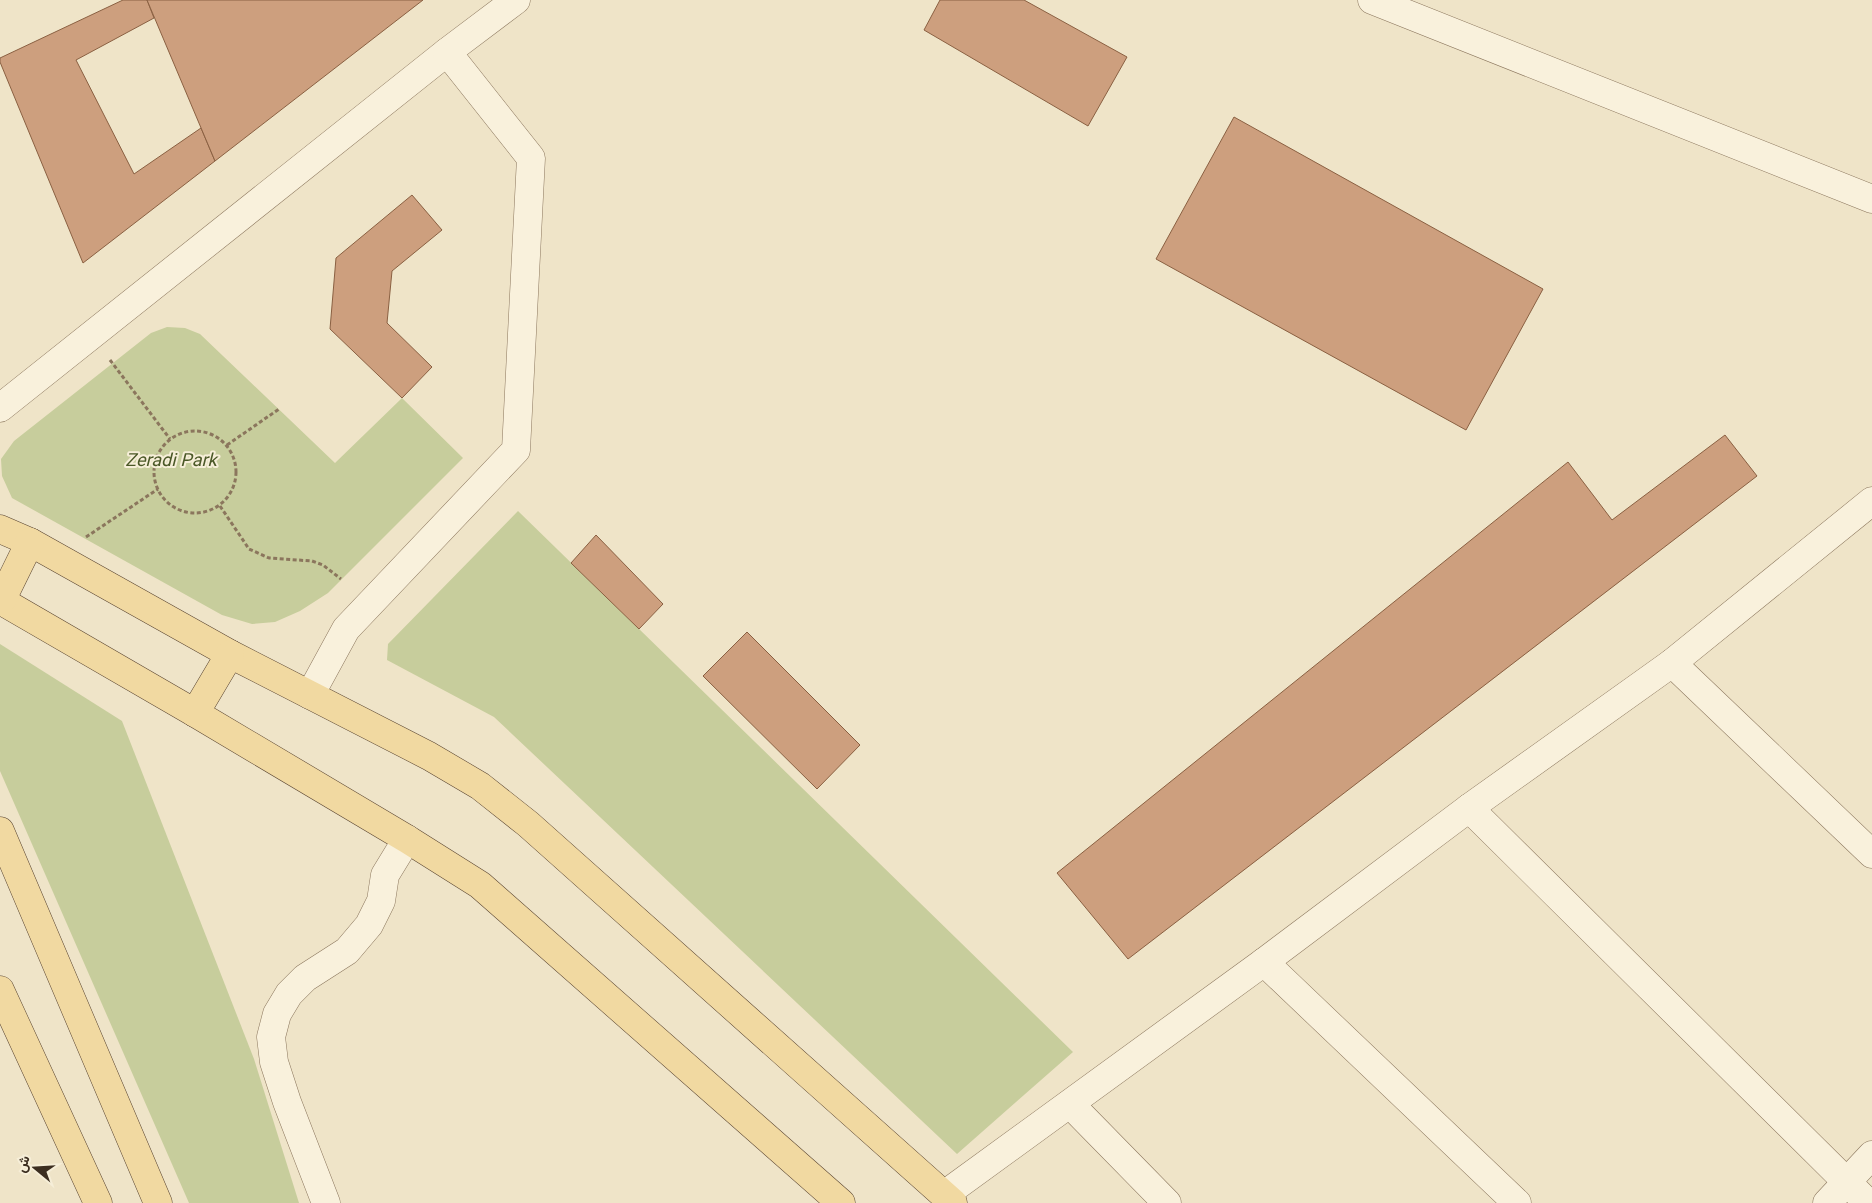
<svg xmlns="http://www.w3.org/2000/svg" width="1872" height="1203" font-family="Georgia,Vazirmatn,serif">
<rect width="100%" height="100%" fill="#efe4c8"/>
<!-- green -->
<g fill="#c7cd9c">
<polygon points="167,327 185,328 200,334 335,463 402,398 463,458 328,593 300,611 275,622 252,624 222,615 12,498 2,476 1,459 14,441 151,333"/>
<polygon points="518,511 1073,1052 957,1154 494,717 387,660 388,644"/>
<polygon points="0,644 122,721 254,1059 299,1203 189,1203 0,771"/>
</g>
<!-- building -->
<g fill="#cd9f7e" stroke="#8a6042">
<polygon points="123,0 147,0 154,18 76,60 134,174 201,128 215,161 83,263 0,62 0,58"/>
<polygon points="147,0 423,0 215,161"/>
<polygon points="940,0 1024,0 1127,57 1088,126 924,30"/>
<polygon points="1234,117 1543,289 1466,430 1156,259"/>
<polygon points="412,195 442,230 392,271 387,323 432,367 402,398 330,329 336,258"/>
<polygon points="1725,435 1757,476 1128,959 1057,873 1568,462 1612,520"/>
<polygon points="596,535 663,604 639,629 571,563"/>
<polygon points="747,632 860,745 817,789 703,676"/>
</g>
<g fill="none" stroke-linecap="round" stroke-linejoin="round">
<!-- minor casing -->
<g stroke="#8b765d" stroke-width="29">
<g id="minor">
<polyline points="1372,0 1872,199"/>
<polyline points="0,408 447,52 516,0"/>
<polyline points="1672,663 1872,854"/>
<polyline points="310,695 346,629 516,450 531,158 447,52"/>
<polyline points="1469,808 1868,1203"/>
<polyline points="1264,962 1517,1203"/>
<polyline points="1070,1104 1167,1203"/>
<polyline points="944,1195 1264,962 1469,808 1672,663 1872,501"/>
<polyline points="326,1203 287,1102 274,1062 271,1037 277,1014 289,994 305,978 347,951 369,925 381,901 385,875 407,839"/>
<polyline points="1827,1203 1872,1155"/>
</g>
</g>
<!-- major casing -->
<g stroke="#594431" stroke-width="29">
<g id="major">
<polyline points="0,529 30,542 230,654 429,756 480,786 528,824 953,1203"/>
<polyline points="0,600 195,713 407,839 480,885 841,1203"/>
<polyline points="1,601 30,542"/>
<polyline points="195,713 230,654"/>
<polyline points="0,831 158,1203"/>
<polyline points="0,990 98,1203"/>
</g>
</g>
<!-- path -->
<g stroke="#8b765d" stroke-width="3" stroke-dasharray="4 2.5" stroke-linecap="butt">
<polyline points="110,360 170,439"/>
<circle cx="195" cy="472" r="41"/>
<polyline points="227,445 279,409"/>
<polyline points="220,506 249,549 269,558 312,561 323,565 341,579"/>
<polyline points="86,537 158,489"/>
</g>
<!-- minor -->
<use href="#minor" stroke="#f9f1dc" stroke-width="28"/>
<!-- major -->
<use href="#major" stroke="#f1d9a1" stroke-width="28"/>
</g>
<g text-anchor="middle" stroke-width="4" stroke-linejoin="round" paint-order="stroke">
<!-- park labels -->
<g font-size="18" font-style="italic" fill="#4b5827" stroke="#f6eed8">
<text x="171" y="466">Zeradi Park</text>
</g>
</g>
<!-- north arrow -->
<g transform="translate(35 1168) rotate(288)" stroke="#f6eed8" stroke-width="4" paint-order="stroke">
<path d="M0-4L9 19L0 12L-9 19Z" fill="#3c2e20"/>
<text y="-8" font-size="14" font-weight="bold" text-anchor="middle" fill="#3c2e20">ش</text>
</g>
</svg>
